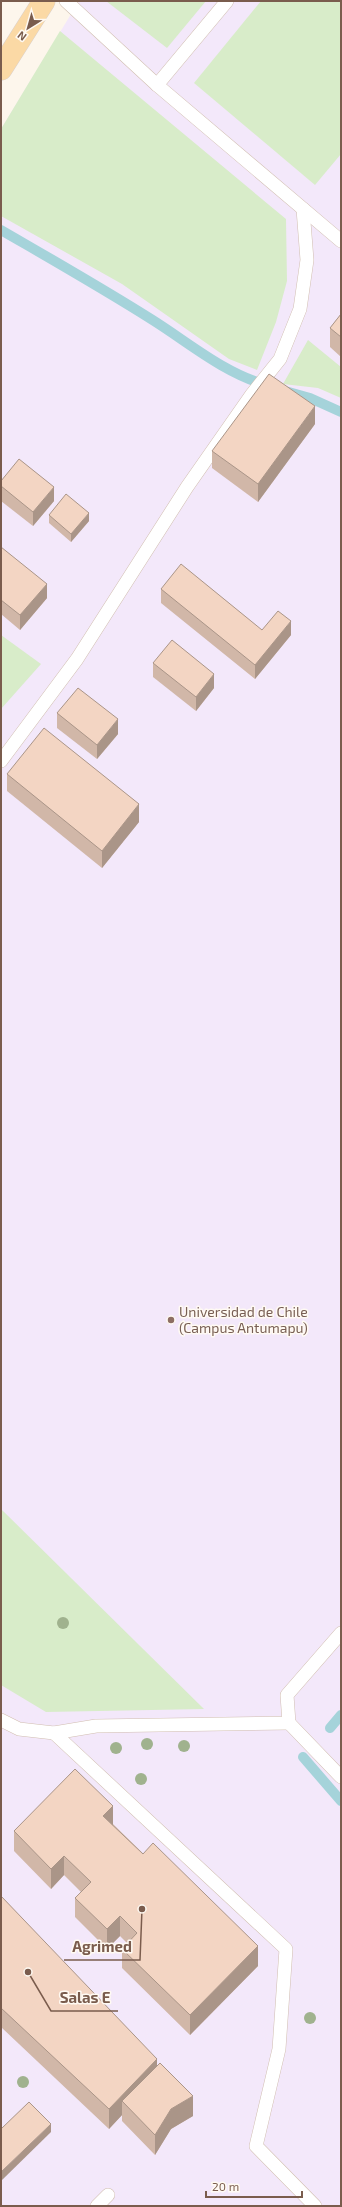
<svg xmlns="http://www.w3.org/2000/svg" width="342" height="2207" font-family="'Exo 2',sans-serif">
<rect width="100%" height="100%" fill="#fdf6ec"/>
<!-- education -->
<polygon fill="#f3e8fa" points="79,1 341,1 341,2206 1,2206 1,129"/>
<!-- green -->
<g fill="#d8ecc9">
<polygon points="106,1 206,1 167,48"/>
<polygon points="261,1 341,1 341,154 315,185 194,83"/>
<polygon points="60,31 286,219 287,281 276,322 257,370 229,359 122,284 1,216 1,129"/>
<polygon points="308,340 341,367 341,398 318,388 283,384"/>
<polygon points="1,635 41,664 1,709"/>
<polygon points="1,1509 204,1709 46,1712 1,1685"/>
</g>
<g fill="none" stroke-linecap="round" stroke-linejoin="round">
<!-- stream -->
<g stroke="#a5d3da" stroke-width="10">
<path d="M1,230c50,29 101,58 150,89 37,23 71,53 115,66"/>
<polyline points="285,391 310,398 341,412"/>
<polyline points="330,1728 341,1715"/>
<polyline points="303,1757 341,1801"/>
</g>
<!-- service casing -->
<g stroke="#d1beb0" stroke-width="14">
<g id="service">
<polyline points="66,1 157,85 341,241"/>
<polyline points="157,85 227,1"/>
<polyline points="1,761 77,659 187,487 252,394 280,359 300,309 307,260 303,209"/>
<polyline points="1,1720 19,1729 54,1733 96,1726 289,1723 287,1695 341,1633"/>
<polyline points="289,1723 341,1777"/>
<polyline points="54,1733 286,1949 279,2049 256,2146 315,2206"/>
<polyline points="97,2206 108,2195"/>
</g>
</g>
<!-- primary casing -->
<g stroke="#dad1cd" stroke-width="23">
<polyline id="primary" points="1,69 44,1"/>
</g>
<!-- service -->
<use href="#service" stroke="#fff" stroke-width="13"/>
<!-- primary -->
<use href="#primary" stroke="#fbd9a5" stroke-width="22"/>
</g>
<!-- trees -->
<g fill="#a0b28e">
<circle cx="63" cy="1623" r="6"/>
<circle cx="147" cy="1744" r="6"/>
<circle cx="184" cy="1746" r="6"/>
<circle cx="116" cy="1748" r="6"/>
<circle cx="141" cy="1779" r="6"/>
<circle cx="310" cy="2018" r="6"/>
<circle cx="23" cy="2082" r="6"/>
</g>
<!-- wall -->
<g fill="#d1b7a8">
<polygon points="341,314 341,357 330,347 330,328"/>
<polygon points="315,424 258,502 212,468 212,451"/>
<polygon points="1,481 54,501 33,526 1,501"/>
<polygon points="49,515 89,521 71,542 49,523"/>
<polygon points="1,547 47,598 20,630 1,614"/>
<polygon points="161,589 262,630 291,635 255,679 161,603"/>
<polygon points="153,663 214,688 196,711 153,677"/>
<polygon points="57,713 118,734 97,759 57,728"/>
<polygon points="7,774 139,822 102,868 7,791"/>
<polygon points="113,1824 258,1966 190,2035 122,1968 122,1949 127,1943 120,1936 107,1949 75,1917 75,1898 81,1892 64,1875 51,1889 14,1851 14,1831"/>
<polygon points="1,1896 157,2066 193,2116 171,2129 155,2155 122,2121 122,2115 109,2129 1,2027"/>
</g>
<!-- shaded-wall -->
<g fill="#aa9588">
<polygon points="315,406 315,424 258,502 258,484"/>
<polygon points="54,487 54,501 33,526 33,512"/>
<polygon points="89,513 89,521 71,542 71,534"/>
<polygon points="47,584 47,598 20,630 20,615"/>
<polygon points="291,621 291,635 255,679 255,665"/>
<polygon points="214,674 214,688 196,711 196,697"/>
<polygon points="118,719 118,734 97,759 97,745"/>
<polygon points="139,804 139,822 102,868 102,851"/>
<polygon points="113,1806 113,1826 103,1816"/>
<polygon points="64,1856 64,1875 51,1889 51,1869"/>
<polygon points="120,1916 120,1936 107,1949 107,1929"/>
<polygon points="258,1946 258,1966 190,2035 190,2015"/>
<polygon points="157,2059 157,2079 122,2101 122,2115 109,2129 109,2109"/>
<polygon points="193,2096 193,2116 171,2129 155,2155 155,2135 171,2109"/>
<polygon points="51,2124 51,2132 1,2181 1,2172"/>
</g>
<!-- building -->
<g fill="#f3d5c3" stroke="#aa9588">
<polygon points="341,314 341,337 330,328"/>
<polygon points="269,374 315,406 258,484 212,451"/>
<polygon points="19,459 54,487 33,512 1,486 1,481"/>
<polygon points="66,494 89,513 71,534 49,515"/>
<polygon points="1,547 47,584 20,615 1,600"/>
<polygon points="181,564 262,630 278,611 291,621 255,665 161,589"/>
<polygon points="172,640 214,674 196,697 153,663"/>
<polygon points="78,688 118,719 97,745 57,713"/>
<polygon points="44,728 139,804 102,851 7,774"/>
<polygon points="75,1769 113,1806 103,1816 143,1854 153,1843 258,1946 190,2015 122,1949 137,1933 120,1916 107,1929 75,1898 91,1882 64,1856 51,1869 14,1831"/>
<polygon points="1,1896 157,2059 109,2109 1,2008"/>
<polygon points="160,2063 193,2096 171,2109 155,2135 122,2101"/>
<polygon points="29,2102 51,2124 1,2172 1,2129"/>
</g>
<!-- markers -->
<circle fill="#8d6e63" stroke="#fffaf3" stroke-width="1.5" cx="171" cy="1320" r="4"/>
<g text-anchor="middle" stroke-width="3" stroke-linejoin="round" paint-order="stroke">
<!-- education labels -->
<g font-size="14" fill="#785e54" stroke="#fffaf3" text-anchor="start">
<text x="179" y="1317">Universidad de Chile<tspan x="179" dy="16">(Campus Antumapu)</tspan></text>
</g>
</g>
<!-- callouts -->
<path fill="none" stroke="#7a5c4d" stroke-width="1.5" d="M142 1909L140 1960H64M28 1972L51 2011H118"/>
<g fill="#7a5c4d" stroke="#fffaf3" stroke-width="1.5">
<circle cx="142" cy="1909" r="4"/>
<circle cx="28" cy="1972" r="4"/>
</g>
<g font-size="15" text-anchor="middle" font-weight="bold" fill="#7a5c4d" stroke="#fffaf3" stroke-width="3" stroke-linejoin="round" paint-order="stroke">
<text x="102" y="1952">Agrimed</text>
<text x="85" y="2003">Salas E</text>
</g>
<!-- border -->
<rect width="342" height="2207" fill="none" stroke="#7a5c4d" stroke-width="4"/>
<!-- north arrow -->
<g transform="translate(28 28) rotate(217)" stroke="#fffaf3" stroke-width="3" paint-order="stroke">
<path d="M0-3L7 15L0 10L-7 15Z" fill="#7a5c4d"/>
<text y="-6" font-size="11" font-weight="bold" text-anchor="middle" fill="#7a5c4d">N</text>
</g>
<!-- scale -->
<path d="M206 2191v6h96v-6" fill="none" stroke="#7a5c4d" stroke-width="2"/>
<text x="212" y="2191" font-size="12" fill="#7a5c4d" stroke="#fffaf3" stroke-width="3" paint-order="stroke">20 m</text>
</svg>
